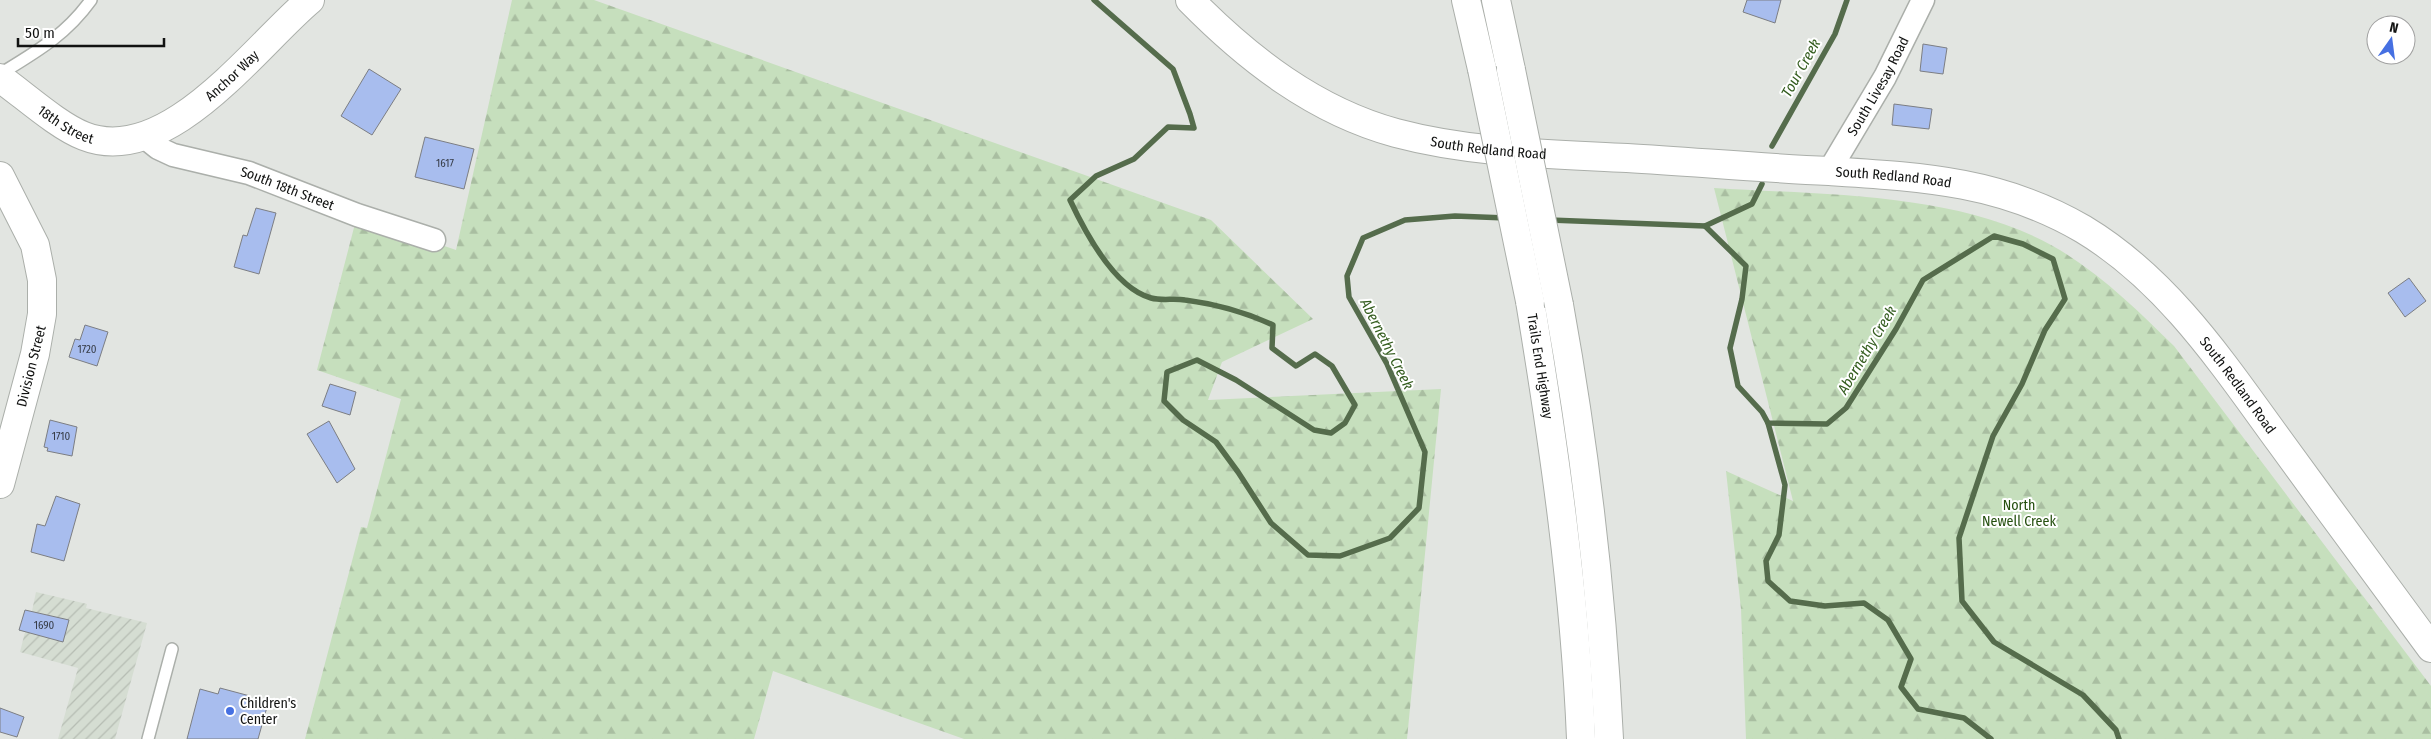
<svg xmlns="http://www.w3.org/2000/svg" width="2431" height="739" font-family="'Fira Sans Condensed',sans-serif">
<defs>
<pattern id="industrial-furrows" width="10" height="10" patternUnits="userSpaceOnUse" patternTransform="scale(1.25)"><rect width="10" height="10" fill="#d5ddd2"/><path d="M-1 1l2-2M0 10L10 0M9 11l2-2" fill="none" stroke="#b6bdb3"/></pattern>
<pattern id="forest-firs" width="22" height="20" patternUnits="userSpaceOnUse" patternTransform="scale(1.25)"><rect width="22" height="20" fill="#c6dfbd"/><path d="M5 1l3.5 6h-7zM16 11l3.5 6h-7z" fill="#a9bea1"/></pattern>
</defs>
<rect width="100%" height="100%" fill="#e2e5e1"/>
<!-- industrial -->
<polygon fill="url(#industrial-furrows)" points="36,592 87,604 86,608 147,623 115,739 58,739 78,668 20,652 25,632 19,631 25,610 32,611"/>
<!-- forest -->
<g fill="url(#forest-firs)">
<polygon points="512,0 594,0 1211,220 1313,319 1222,362 1208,400 1441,389 1407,739 964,739 773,671 754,739 305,739 361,527 367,528 401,399 317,370 357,216 456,250"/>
<path d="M1714,188c108,7 241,4 337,57 47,26 85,64 123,101l257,340v53h-685l-5,-130 -15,-138 67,30z"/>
</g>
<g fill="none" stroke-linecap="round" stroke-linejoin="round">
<!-- stream -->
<g stroke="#556c4c" stroke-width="5.5">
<path d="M1094,0l79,69 17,45 4,14 -26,-1 -34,32 -38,17 -26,24c15,32 45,88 81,98 11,3 23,0 34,2 31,4 60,12 88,25l-1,23 24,18 19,-12 17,12 23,39 -10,18 -14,10 -17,-3 -78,-50 -39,-20 -30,12 -3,29 19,19 33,22 22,30 33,51 37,32 32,1 50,-18 29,-30 6,-56 -38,-88 -38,-67 -2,-21 16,-38 42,-18 50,-4 51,2"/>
<polyline points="1772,146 1835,34 1847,0"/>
<polyline points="1550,220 1705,226 1746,266 1742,299 1730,348 1738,386 1762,412 1768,423 1827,424 1846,408 1896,329 1923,280 1994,236 2023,244 2053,259 2065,299 2045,330 2022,384 1993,436 1959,538 1962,601 1994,642 2083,695 2116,730 2119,739"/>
<polyline points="1705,226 1752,204 1762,184"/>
<polyline points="1768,423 1785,485 1779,535 1766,561 1768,581 1790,601 1825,606 1864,603 1888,620 1911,659 1901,687 1918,709 1964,718 1991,739"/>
</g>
</g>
<!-- building -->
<g fill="#a8bdee" stroke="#7c7e83">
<polygon points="1747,0 1781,0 1775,23 1743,12"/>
<polygon points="1923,44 1947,48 1943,74 1920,71"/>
<polygon points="369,69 401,89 372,135 341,116"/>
<polygon points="1894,104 1932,109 1929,129 1892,125"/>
<polygon points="425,137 474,149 464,189 415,177"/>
<polygon points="256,208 276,213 259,274 234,267 243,235 247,236"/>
<polygon points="2409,278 2426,301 2405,317 2388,293"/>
<polygon points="85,325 108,332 97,366 69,357 75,339 80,340"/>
<polygon points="330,384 356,392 350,415 322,406"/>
<polygon points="50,420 77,427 72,456 47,451 48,448 44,447"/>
<polygon points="329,421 355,469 337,483 307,434"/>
<polygon points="56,496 80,504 64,561 31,552 37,524 45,526"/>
<polygon points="25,610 69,620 63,642 19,630"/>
<polygon points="220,688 250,696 249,702 267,707 258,739 187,739 200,689 218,694"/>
<polygon points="0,708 24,717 17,737 0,732"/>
</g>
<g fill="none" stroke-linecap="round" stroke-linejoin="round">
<!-- lane casing -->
<g stroke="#abafaa" stroke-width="14">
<g id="lane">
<path d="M0,74c36,-22 66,-39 91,-74"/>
<polyline points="148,739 172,649"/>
</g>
</g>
<!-- street casing -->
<g stroke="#abafaa" stroke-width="25">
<g id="street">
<path id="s1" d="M143,136l15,12 15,7 76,18 108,42 77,25"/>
<path id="s2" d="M1829,171l56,-94 38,-77"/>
</g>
</g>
<!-- secondary casing -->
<g stroke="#abafaa" stroke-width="30">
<g id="secondary">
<path id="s3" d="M0,78c24,17 58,48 84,58 83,33 171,-90 226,-136"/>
<polyline points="0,176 35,245 42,280 42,314 35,354 0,484"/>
</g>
</g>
<!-- primary casing -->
<g stroke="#abafaa" stroke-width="30">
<g id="primary">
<path id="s4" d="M1190,0c58,59 125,111 206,133 75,20 154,21 231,25 68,4 135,10 202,13 93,6 172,10 254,58 85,51 140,135 197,213 50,69 101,138 151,206"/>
</g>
</g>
<!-- highway casing -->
<g stroke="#abafaa" stroke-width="30">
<g id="highway">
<polyline points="1466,0 1482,69"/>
<polyline points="1496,0 1511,70"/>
<path id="s5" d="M1530,301c24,145 45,291 51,438"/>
<path d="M1559,305c26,144 43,288 50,434"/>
</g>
</g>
<!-- lane -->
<use href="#lane" stroke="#fff" stroke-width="11"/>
<!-- street -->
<use href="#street" stroke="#fff" stroke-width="22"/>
<!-- secondary -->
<use href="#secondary" stroke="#fff" stroke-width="28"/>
<!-- primary -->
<use href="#primary" stroke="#fff" stroke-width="28"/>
<!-- highway -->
<use href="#highway" stroke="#fff" stroke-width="28"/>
<!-- highway-bridge casing -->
<g stroke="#abafaa" stroke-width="30" stroke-linecap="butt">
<g id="highway-bridge">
<polyline points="1482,69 1530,301"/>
<polyline points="1511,70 1559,305"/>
</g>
</g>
<!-- highway-bridge -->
<use href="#highway-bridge" stroke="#fff" stroke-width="28"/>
</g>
<!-- markers -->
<circle fill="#4670e2" stroke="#fff" stroke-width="2" cx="230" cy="711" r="5"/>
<g text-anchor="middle" stroke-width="4" stroke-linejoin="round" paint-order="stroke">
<!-- number labels -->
<g font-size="11" fill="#373d48">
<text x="445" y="167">1617</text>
<text x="87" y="353">1720</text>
<text x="61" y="440">1710</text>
<text x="44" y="629">1690</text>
</g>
<!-- street labels -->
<g font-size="14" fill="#111211" stroke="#fff">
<text dy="5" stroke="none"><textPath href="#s3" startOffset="271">Anchor Way</textPath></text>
<text dy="5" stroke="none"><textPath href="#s2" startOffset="98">South Livesay Road</textPath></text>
<text dy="5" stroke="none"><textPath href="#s3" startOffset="81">18th Street</textPath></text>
<text dy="5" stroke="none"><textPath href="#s4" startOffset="342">South Redland Road</textPath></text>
<text dy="5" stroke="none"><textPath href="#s4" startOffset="748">South Redland Road</textPath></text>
<text dy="5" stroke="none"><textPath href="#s1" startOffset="155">South 18th Street</textPath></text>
<text transform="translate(31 366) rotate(-76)" y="5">Division Street</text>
<text dy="5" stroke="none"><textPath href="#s5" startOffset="66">Trails End Highway</textPath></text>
<text dy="5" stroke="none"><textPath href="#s4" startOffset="1168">South Redland Road</textPath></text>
</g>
<!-- park labels -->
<g font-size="14" fill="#254f0f" stroke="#fff">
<text x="2019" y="510">North<tspan x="2019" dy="16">Newell Creek</tspan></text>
</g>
<!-- poi labels -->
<g font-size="14" fill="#111211" stroke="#fff" text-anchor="start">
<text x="240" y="708">Children's<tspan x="240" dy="16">Center</tspan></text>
</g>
<!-- water labels -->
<g font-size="15" font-style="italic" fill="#345d1f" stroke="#fff">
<text transform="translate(1801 68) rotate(-61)" y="5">Tour Creek</text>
<text transform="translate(1387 344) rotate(63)" y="5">Abernethy Creek</text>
<text transform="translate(1867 350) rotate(-59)" y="5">Abernethy Creek</text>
</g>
</g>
<!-- north arrow -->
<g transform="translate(2391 40) rotate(14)"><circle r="24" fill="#ffffff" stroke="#a0a0a0"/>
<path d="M0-4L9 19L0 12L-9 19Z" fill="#4670e2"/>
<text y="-8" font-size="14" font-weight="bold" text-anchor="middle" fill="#111211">N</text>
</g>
<!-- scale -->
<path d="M18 38v8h146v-8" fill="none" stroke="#111211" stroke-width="2.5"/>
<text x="25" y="38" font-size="15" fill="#111211" stroke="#ffffff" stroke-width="4" paint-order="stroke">50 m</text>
</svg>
